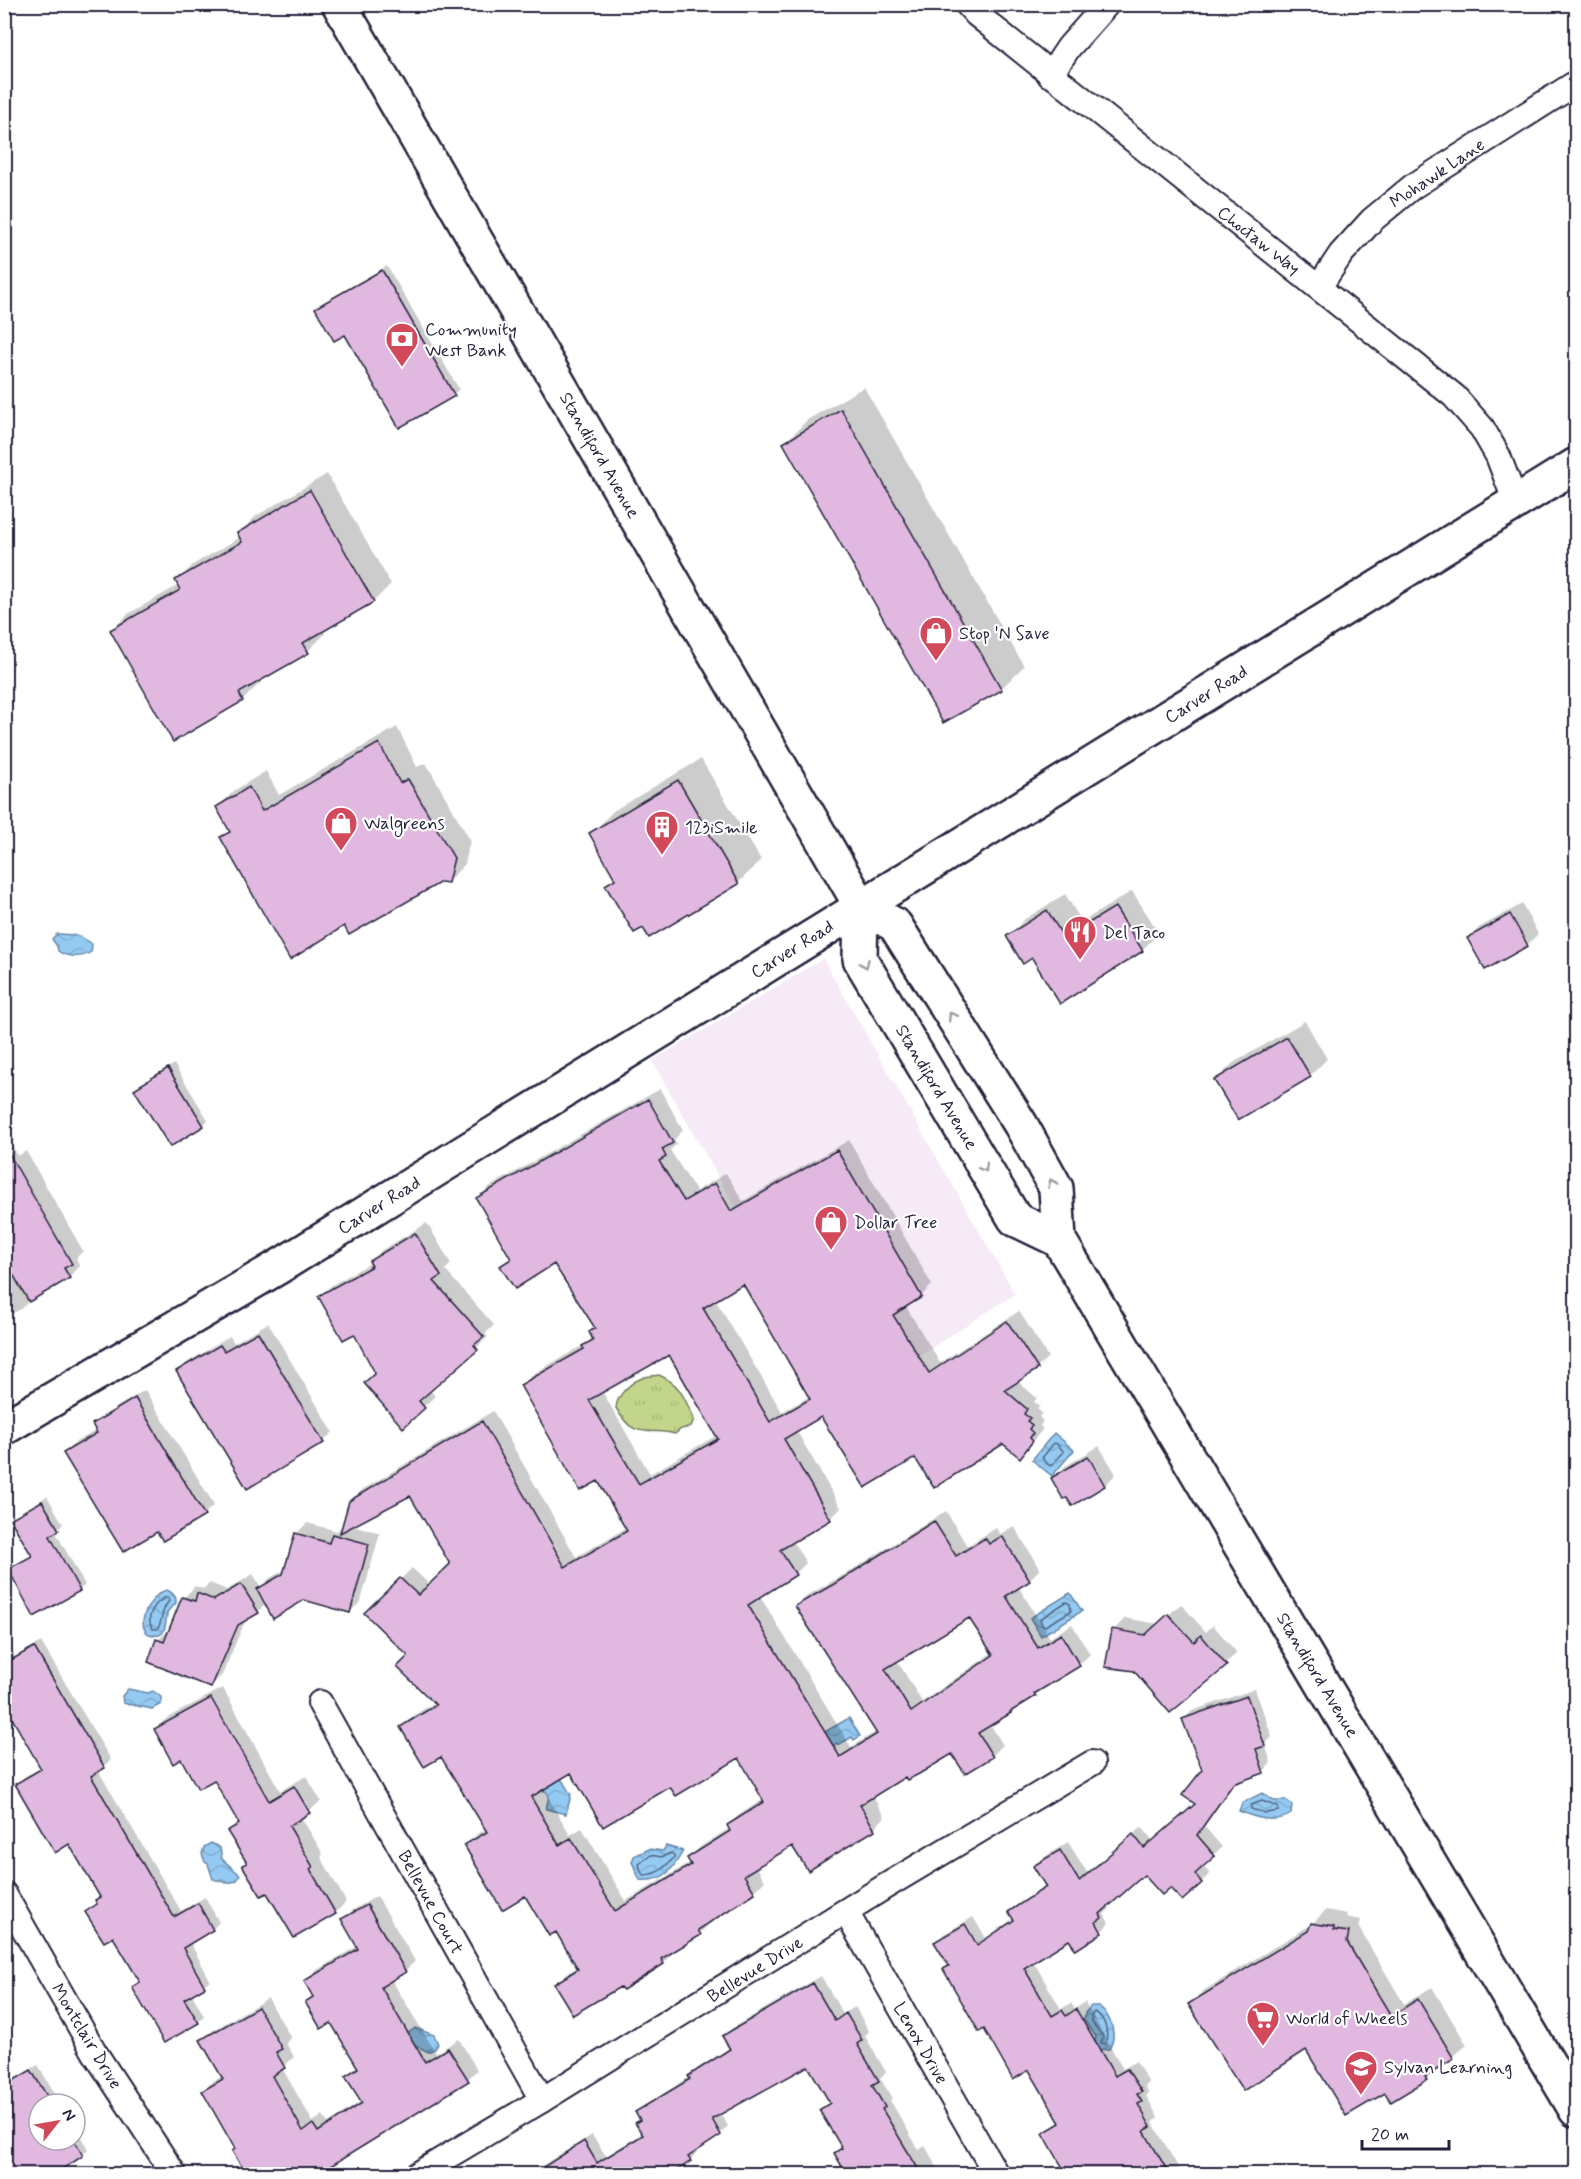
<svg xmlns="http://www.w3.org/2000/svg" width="1581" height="2179" font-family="Mynerve,sans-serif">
<defs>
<pattern id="grass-tufts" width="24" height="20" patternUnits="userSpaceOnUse" patternTransform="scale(1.5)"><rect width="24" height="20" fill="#c2d58a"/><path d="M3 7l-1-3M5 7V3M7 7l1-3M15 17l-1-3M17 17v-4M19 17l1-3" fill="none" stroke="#a6b778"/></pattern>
<pattern id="water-waves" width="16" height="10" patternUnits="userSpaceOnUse" patternTransform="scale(1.5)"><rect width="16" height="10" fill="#94caf2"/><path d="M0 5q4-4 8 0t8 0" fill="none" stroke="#7fadd0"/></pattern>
</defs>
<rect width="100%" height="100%" fill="#fff"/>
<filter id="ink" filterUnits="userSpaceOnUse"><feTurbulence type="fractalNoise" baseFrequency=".0167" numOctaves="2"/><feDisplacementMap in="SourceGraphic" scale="12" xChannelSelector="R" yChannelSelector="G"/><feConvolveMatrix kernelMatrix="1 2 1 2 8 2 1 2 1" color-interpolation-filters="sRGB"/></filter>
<g filter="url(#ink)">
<!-- built -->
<polygon fill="#f6eaf6" points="823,959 1015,1294 847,1402 652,1061"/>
<!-- grass -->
<path fill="url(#grass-tufts)" stroke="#727c62" stroke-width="1.5" d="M659,1375c23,10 25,23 35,44l-3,8 -10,2 -6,5c-31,-8 -39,8 -59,-26 1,-14 16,-27 29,-31 4,-1 9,-1 14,-2z"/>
<!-- water -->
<g fill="url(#water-waves)" stroke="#6687a9" stroke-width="1.5">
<path d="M57,934c15,0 23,1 35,10l-1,8c-9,6 -24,6 -33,-1l-1,-5 -5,-7z"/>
<polygon points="1054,1433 1074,1450 1052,1476 1032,1460"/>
<path d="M167,1590c4,2 9,6 9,11 1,5 -6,6 -8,10 -4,8 1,27 -15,24 -22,-4 -3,-42 14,-45z"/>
<polygon points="1070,1593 1082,1611 1041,1636 1030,1618"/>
<polygon points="128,1689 148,1693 153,1691 161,1697 161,1704 152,1709 123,1703 122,1696"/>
<polygon points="849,1718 860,1736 854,1740 852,1737 838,1745 837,1743 818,1755 809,1741"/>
<polygon points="556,1770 571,1795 566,1814 546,1809 549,1796 546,1791 542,1791 539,1787"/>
<path d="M1262,1793l12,8h13l5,4 -1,9c-15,10 -36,4 -52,-3l3,-8z"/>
<polygon points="211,1843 220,1848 222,1859 238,1873 240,1876 236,1881 227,1883 213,1879 208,1864 205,1862 202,1854 204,1847"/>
<path d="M666,1846l17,5c-10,18 -18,31 -43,29l-8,-18 2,-6 15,-7 14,2z"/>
<path d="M1091,2006h8c12,10 19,30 10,43l-10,1 -5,-5 2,-8 -12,-17 1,-7z"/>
<polygon points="415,2028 434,2035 438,2044 435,2049 428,2052 415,2045 408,2047 406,2035"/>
</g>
<!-- shadow -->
<g fill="#0003" fill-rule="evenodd">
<polygon points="387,266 459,389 454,394 346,333 317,308 322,303"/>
<polygon points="864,387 1024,666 1001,689 785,443 807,420"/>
<polygon points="327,474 391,584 374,601 323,631 325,634 308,651 258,680 260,683 243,700 111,631 128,614 179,585 177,581 194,564 241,537 239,533 256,516"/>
<polygon points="397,727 417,767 426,763 470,840 465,864 448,881 441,881 345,924 222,838 230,830 218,807 235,790 266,771 279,795"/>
<polygon points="701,759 761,860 738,883 644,926 607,885 616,876 591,834 613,811"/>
<polygon points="1132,891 1159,933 1142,950 1032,956 1008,936 1025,919 1065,894 1082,922"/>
<polygon points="1522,904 1538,934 1527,945 1469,938 1480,927"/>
<polygon points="1305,1021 1327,1059 1310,1076 1216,1080 1233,1063"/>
<polygon points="174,1064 208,1120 203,1125 136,1089"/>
<path d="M660,1089l23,41 -9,10 3,4 -7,6 26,41 30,-18 17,28 106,-61 83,145 -11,11 -16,9 35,58 79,-52 29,46 -11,11 -20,13 20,17 -3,4 6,4 -3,3 5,4 -3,4 4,4 -3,5 3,3 -23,27 -17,-14 -88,13 -93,-40 -26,15 45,78 -11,11 -37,22 13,22 -11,11 -35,22 91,151 26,-16 -80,-125 11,-11 39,-22 99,-62 21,35 29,-18 4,6 14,-8 26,43 -11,11 -11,6 32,52 22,-14 18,30 -11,11 -89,59 13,21 -11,11 -40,-4 -47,23 -33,20 13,22 -11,11 -81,16 -37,22 9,15 -11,11 -44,28 1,2 -10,10 -6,-9 3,10h3l-28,17 1,2 -11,11 -42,22 -65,-1 11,-11 12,-7 -22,-36 -31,-36 -60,-48 11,-12 10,-5 -46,-74 -39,-28 11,-11 22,-14 -25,-47 -44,-42 46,-45 18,17 22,-21 -41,-70 -59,31 28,8 -19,68 -11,11 -46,-14 -38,5 -8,9 -12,7 -24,56 -11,11 -53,-46 11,-11h2l13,-31 11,-12 8,3 7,-6 17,7 26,-16 8,13 9,-9 16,-9 10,-35 11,-11 30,8 8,-8 5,-22 12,-11 131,-79 83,146 50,-29 -27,-49 -77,-93 11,-12 54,-31 6,-6 -2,-5 5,-5 -42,-65 -52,4 9,-9 -33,-59 11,-11zM744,1282l66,114 -28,16 -67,-113zM669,1353l48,82 -67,39 -48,-83zM970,1616l23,36 -71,50 -25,-42zM740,1756l24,43 -24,15 -12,11 2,3 -30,19 -11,11 2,4 -65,39 -44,-73 -12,7 -27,-47 28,-17 100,14z"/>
<polygon points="12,1145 18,1156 26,1151 83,1251 76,1258 80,1266 69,1277 30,1300 21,1309 4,1318 4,1149"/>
<polygon points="427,1223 451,1264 445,1270 494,1325 485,1334 488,1337 430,1390 435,1396 403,1426 355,1332 320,1296 332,1285 372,1262 371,1261 382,1250"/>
<polygon points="268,1323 333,1432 323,1442 178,1371 188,1362 230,1336 234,1343"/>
<polygon points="145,1390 214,1505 204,1514 163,1539 157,1530 64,1453 74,1443 97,1430 94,1424 104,1415"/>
<polygon points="1099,1446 1116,1474 1105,1485 1072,1504 1053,1479 1064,1467"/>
<polygon points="47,1496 63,1524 55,1531 85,1585 79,1590 35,1615 10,1569 15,1564 33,1555 12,1519"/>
<polygon points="1181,1604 1206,1632 1213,1625 1237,1653 1170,1711 1114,1630 1125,1618 1158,1624"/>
<polygon points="4,1640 15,1657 41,1642 111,1760 98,1770 181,1911 205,1897 219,1922 213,1929 190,1942 210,1980 192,1994 204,2016 198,2022 134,1987 141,1980 113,1935 87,1912 98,1903 101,1896 70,1842 17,1784 24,1777 42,1767 4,1701"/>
<polygon points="223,1688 280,1791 306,1776 321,1801 301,1817 323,1854 321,1857 346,1902 335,1913 267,1891 244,1865 248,1862 229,1831 239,1821 215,1778 182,1756 155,1729 167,1718"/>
<polygon points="1255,1689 1272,1737 1265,1744 1271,1763 1263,1772 1236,1781 1204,1826 1222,1847 1202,1865 1210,1874 1182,1899 1170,1886 1144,1873 1108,1906 1110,1909 1104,1914 1109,1923 1101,1932 1076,1948 1070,1938 1033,1961 1061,2009 1071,2003 1075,2009 1085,2002 1123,2069 1136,2061 1149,2083 1145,2086 1149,2093 1146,2096 1158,2117 1153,2123 1182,2174 1068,2174 1045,2133 1061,2121 1029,2068 984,2027 945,1970 950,1965 936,1942 944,1934 973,1917 986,1938 1014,1918 1010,1912 1018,1904 1046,1886 1035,1866 1043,1858 1068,1842 1088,1874 1142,1827 1153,1841 1196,1803 1203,1770 1184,1719 1192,1711"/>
<polygon points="377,1896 415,1961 405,1971 391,1979 436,2053 459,2039 477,2070 468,2079 379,2132 237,2148 203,2091 213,2081 223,2076 202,2040 212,2031 268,1998 291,2038 286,2043 294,2057 282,2068 313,2122 323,2115 328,2123 362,2101 347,2076 358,2065 332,2020 306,2002 314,1995 306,1981 315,1971 358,1946 343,1920 353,1910"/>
<polygon points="1326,1910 1347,1914 1346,1917 1361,1920 1359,1928 1404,2004 1432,1987 1467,2045 1426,2079 1385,2091 1307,2048 1190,2005 1203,1991 1312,1924"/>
<polygon points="821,1976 843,2014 855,2007 869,2031 865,2036 886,2072 880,2078 892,2098 890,2100 919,2150 925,2146 941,2174 849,2174 836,2153 843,2146 821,2110 831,2101 809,2064 720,2113 728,2126 720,2134 696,2149 698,2152 690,2160 667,2174 528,2174 592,2135 606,2156 643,2133 641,2119 637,2113 645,2105 690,2077 698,2068 731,2047 724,2036 732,2028"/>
<polygon points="38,2065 61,2104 39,2104 39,2140 75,2140 75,2127 88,2149 83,2155 50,2174 4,2174 4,2085"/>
</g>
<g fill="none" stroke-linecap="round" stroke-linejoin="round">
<!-- shore -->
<g stroke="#506584" stroke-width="1.5">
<polygon points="1054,1443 1057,1444 1064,1452 1050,1466 1042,1458"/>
<path d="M167,1597l2,4c-10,12 -5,20 -12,28h-4c-9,-11 2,-28 14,-32z"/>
<polygon points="1066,1602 1070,1604 1071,1611 1045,1626 1042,1625 1040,1619"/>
<polygon points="1262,1801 1278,1807 1279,1811 1266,1813 1251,1809 1251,1805"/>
<path d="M671,1853l3,2v3c-10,9 -15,16 -30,17l-3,-3 -2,-8 12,-9 10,2z"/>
<path d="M1094,2012c12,5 15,23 11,32l-4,-1 2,-6 -11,-15 -1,-6z"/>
</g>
</g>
<!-- building -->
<g fill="#e1b8e0" stroke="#22223b" stroke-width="1.5" fill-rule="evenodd">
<polygon points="382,270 455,396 399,428 345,335 334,341 315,308"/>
<polygon points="841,409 1002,690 943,723 783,443"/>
<polygon points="310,490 374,602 303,643 309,653 239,693 243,701 173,742 110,630 180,590 175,580 242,542 237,533"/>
<polygon points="379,743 400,783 408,779 454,858 448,883 441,882 349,935 344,926 290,960 220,837 230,832 216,807 249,787 262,811"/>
<polygon points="678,780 739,884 649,938 643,928 634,933 605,885 615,879 589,833"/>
<polygon points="1115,907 1143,951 1060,1004 1032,958 1023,964 1006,936 1047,910 1064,938"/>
<polygon points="1510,914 1528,946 1485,970 1467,938"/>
<polygon points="1287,1037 1311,1077 1238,1120 1214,1080"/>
<polygon points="168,1068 204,1126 170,1147 134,1089"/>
<path d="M648,1099l25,44 -11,6 4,8 -7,4 25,40 31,-18 16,28 106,-61 85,147 -29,18 36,58 78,-52 31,48 -33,21 22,19 -3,5 6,4 -3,3 5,4 -3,4 4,4 -3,5 3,3 -13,17 -17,-14 -69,44 -19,-30 -50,30 -44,-71 -37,22 47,81 -51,30 16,25 -48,30 92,152 37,-23 -82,-128 39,-22 100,-63 22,35 29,-18 4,6 13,-8 28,45 -24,15 32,52 23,-14 19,32 -46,28 2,2 -26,16 1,1 -33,20 15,24 -28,17 -13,-20 -33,20 -12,6 -2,-3 -45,28 15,25 -67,41 -16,-25 -48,29 11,18 -57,37 3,5 -40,24 3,5 -41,26 -3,-3 -47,28 -19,-31 24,-15 -22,-37 -7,4 -24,-40 -23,14 -38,-65 23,-13 -46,-75 -17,10 -24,-40 36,-22 -39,-38 11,-11 -44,-43 36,-35 18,17 32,-31 -40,-68 -70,37 9,-32 133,-80 83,146 62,-36 -29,-50 -18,10 -60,-106 64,-36 -2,-3 11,-6 -4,-8 6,-4 -41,-64 -39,25 -15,-23 11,-7 -35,-61zM743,1284l67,115 -40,23 -67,-114zM669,1355l49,84 -79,45 -50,-84zM969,1618l24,37 -82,57 -26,-43zM739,1758l25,44 -37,23 3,6 -43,27 4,7 -76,46 -44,-73 -12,7 -28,-48 40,-24 32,54 67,-40 6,9z"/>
<polygon points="4,1145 72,1264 64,1268 70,1278 29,1302 4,1259"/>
<polygon points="415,1233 441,1276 434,1281 484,1337 474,1345 478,1350 419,1401 425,1408 403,1428 364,1383 375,1373 354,1334 343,1340 318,1296 372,1266 369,1261"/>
<polygon points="258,1332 324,1443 247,1489 176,1371 220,1345 224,1351"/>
<polygon points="135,1398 205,1516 163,1541 157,1532 123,1552 63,1453 97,1433 92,1424"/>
<polygon points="1088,1456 1105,1486 1072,1506 1067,1498 1063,1499 1051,1478"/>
<polygon points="42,1501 59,1530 50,1536 80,1591 34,1617 8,1569 32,1556 10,1519"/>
<polygon points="295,1533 329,1543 332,1534 369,1544 350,1613 304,1600 273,1619 257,1589 283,1574"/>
<polygon points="241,1584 259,1613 238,1625 211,1688 148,1662 156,1639 164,1642 182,1597 195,1601 197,1593 214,1600"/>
<polygon points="1168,1614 1194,1642 1201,1635 1227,1666 1170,1713 1134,1671 1105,1667 1112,1629 1145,1635"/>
<polygon points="34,1647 105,1768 91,1776 174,1917 198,1903 213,1930 183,1948 205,1987 184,1999 199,2023 164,2043 132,1987 140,1982 113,1937 104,1942 85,1912 97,1904 95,1900 100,1897 69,1844 55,1853 15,1784 41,1769 4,1704 4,1664"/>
<polygon points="1247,1696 1265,1746 1256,1749 1264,1773 1233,1784 1197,1835 1215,1856 1195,1874 1202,1883 1182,1901 1170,1888 1162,1895 1144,1875 1100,1914 1102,1918 1096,1922 1102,1933 1076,1950 1069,1940 1024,1968 1052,2016 1062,2010 1066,2016 1076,2009 1115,2076 1127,2069 1142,2092 1137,2094 1142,2102 1138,2104 1151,2127 1144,2131 1170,2175 1067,2175 1043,2133 1060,2123 1029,2070 1013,2080 984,2029 979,2032 943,1969 949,1966 934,1942 965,1924 977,1945 1014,1920 1008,1912 1046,1887 1033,1866 1060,1850 1079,1881 1133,1834 1144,1848 1195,1804 1182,1795 1202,1770 1182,1719"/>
<polygon points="211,1698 269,1801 294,1786 310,1813 289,1826 313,1867 310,1869 336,1914 294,1938 267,1893 261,1896 242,1865 247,1863 227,1831 239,1824 214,1780 198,1789 181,1759 173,1764 154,1729"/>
<polygon points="367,1905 406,1972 381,1987 425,2062 448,2048 469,2081 316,2175 247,2175 232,2151 235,2149 202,2091 223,2079 200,2040 258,2007 282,2049 276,2052 285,2068 272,2076 303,2131 313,2124 318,2132 362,2103 345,2076 358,2068 331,2023 321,2029 305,2002 313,1997 304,1981 358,1949 341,1919"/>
<polygon points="1311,1923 1334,1927 1334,1930 1349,1932 1347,1942 1391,2016 1418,1999 1454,2059 1425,2077 1427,2080 1391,2102 1385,2093 1346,2116 1306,2050 1243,2091 1188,2004 1308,1931"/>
<polygon points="813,1983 835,2021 846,2013 862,2040 857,2044 879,2081 872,2085 885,2107 882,2109 922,2175 847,2175 834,2153 842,2148 819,2110 830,2103 808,2066 712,2119 721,2135 688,2157 691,2161 670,2175 531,2175 584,2141 597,2163 643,2135 635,2123 640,2120 635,2112 690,2079 688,2076 730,2049 722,2036"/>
<polygon points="31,2070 52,2104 39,2104 39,2140 74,2140 83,2156 53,2175 4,2175 4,2086"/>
</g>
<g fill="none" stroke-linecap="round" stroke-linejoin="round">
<!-- street casing -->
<g stroke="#22223b" stroke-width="28">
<g id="street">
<polyline points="967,4 976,14 1454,396 1482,428 1498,456 1516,503"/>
<polyline points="1050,75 1069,47 1107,4"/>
<polyline points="1319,287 1341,254 1372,220 1412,187 1576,83"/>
<polyline points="320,1703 542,2100"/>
<polyline points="4,1894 95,2053 174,2174"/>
<polyline points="846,1912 996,2174"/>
<polyline points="418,2174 542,2100 886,1886 1092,1763"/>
</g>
</g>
<!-- secondary casing -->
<g stroke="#22223b" stroke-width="38">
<g id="secondary">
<polyline points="339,4 861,906 860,959 1015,1219 1059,1240"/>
<polyline points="861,906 895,925 1021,1125 1056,1188 1059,1240 1576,2110"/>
<polyline points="4,1428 280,1266 1576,465"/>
</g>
</g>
<!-- street -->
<use href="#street" stroke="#fff" stroke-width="24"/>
<!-- secondary -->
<use href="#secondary" stroke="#fff" stroke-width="33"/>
</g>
<!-- one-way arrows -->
<defs><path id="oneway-chevron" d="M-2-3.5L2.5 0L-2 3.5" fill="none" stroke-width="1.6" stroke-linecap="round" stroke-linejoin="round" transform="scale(1.5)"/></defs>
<g stroke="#9c9ca7">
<use href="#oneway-chevron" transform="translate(865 964) rotate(66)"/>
<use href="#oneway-chevron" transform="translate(952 1016) rotate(-122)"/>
<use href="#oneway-chevron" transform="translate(984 1168) rotate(59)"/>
<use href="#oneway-chevron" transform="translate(1052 1183) rotate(-114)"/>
</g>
</g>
<!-- icons -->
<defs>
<g id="bank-pin" transform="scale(1.725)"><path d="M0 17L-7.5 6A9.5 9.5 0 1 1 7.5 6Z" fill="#d1495b" stroke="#fff"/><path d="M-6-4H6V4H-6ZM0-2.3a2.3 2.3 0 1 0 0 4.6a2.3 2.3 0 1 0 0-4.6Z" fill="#fff"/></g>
<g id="shop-pin" transform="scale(1.725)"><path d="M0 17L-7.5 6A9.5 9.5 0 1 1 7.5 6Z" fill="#d1495b" stroke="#fff"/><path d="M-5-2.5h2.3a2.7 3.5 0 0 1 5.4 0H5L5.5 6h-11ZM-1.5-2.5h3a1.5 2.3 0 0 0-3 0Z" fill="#fff"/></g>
<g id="building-pin" transform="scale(1.725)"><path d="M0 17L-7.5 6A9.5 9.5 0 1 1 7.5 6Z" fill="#d1495b" stroke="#fff"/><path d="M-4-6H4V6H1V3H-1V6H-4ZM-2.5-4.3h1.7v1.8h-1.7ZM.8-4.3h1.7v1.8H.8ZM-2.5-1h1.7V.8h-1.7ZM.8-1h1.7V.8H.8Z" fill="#fff"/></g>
<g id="restaurant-pin" transform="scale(1.725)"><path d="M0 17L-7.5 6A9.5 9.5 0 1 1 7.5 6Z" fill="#d1495b" stroke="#fff"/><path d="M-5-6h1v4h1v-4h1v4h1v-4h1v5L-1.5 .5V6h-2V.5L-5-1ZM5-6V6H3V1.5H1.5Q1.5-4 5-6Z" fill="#fff"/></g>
<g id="supermarket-pin" transform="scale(1.725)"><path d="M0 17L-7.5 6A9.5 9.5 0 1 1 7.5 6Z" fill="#d1495b" stroke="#fff"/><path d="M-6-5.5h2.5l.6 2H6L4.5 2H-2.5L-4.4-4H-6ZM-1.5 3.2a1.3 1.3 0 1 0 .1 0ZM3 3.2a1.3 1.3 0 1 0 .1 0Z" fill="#fff"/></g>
<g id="school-pin" transform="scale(1.725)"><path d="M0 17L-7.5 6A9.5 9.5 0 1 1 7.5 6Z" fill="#d1495b" stroke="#fff"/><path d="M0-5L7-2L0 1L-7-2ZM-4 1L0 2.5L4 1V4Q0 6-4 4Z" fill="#fff"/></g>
</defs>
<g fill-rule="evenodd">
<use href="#bank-pin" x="402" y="339"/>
<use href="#shop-pin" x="936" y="633"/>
<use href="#shop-pin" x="341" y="823"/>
<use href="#building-pin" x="662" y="827"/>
<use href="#restaurant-pin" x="1080" y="932"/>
<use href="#shop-pin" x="831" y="1222"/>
<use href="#supermarket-pin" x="1263" y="2018"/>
<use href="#school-pin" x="1361" y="2067"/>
</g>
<g text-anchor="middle" stroke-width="4.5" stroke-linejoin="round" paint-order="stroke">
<!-- street labels -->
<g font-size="18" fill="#22223b" stroke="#fff">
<text transform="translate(1437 173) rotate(-34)" y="6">Mohawk Lane</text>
<text transform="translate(1259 240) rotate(38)" y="6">Choctaw Way</text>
<text transform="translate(600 455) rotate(60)" y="6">Standiford Avenue</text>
<text transform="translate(1206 694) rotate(-32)" y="6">Carver Road</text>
<text transform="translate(792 949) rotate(-32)" y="6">Carver Road</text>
<text transform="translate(937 1087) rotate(59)" y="6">Standiford Avenue</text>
<text transform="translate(379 1205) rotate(-32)" y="6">Carver Road</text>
<text transform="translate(1318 1675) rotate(59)" y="6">Standiford Avenue</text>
<text transform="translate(431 1902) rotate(61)" y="6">Bellevue Court</text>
<text transform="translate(755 1969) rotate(-32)" y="6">Bellevue Drive</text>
<text transform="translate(87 2036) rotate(59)" y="6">Montclair Drive</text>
<text transform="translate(921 2043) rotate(60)" y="6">Lenox Drive</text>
</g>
<!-- poi labels -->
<g font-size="18" fill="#22223b" stroke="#fff" text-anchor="start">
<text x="425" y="335">Community<tspan x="425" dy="21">West Bank</tspan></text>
<text x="959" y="639">Stop 'N Save</text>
<text x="364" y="829">Walgreens</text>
<text x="685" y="833">123iSmile</text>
<text x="1103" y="938">Del Taco</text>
<text x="854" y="1228">Dollar Tree</text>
<text x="1286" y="2024">World of Wheels</text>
<text x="1384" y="2073">Sylvan Learning</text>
</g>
</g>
<!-- margin -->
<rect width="1581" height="2179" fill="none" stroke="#fff" stroke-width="24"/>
<rect x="12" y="12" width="1557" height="2155" fill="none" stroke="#22223b" stroke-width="2" filter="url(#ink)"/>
<!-- north arrow -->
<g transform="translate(57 2122) rotate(59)"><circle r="28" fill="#ffffff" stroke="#a7a7b1" stroke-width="1.5"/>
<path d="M0-4.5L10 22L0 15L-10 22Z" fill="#d1495b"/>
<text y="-9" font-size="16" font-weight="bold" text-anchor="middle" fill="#22223b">N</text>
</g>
<!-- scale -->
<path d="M1362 2140v9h87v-9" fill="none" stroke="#22223b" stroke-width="3"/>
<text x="1371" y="2140" font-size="18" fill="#22223b" stroke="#ffffff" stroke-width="4.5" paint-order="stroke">20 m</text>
</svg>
